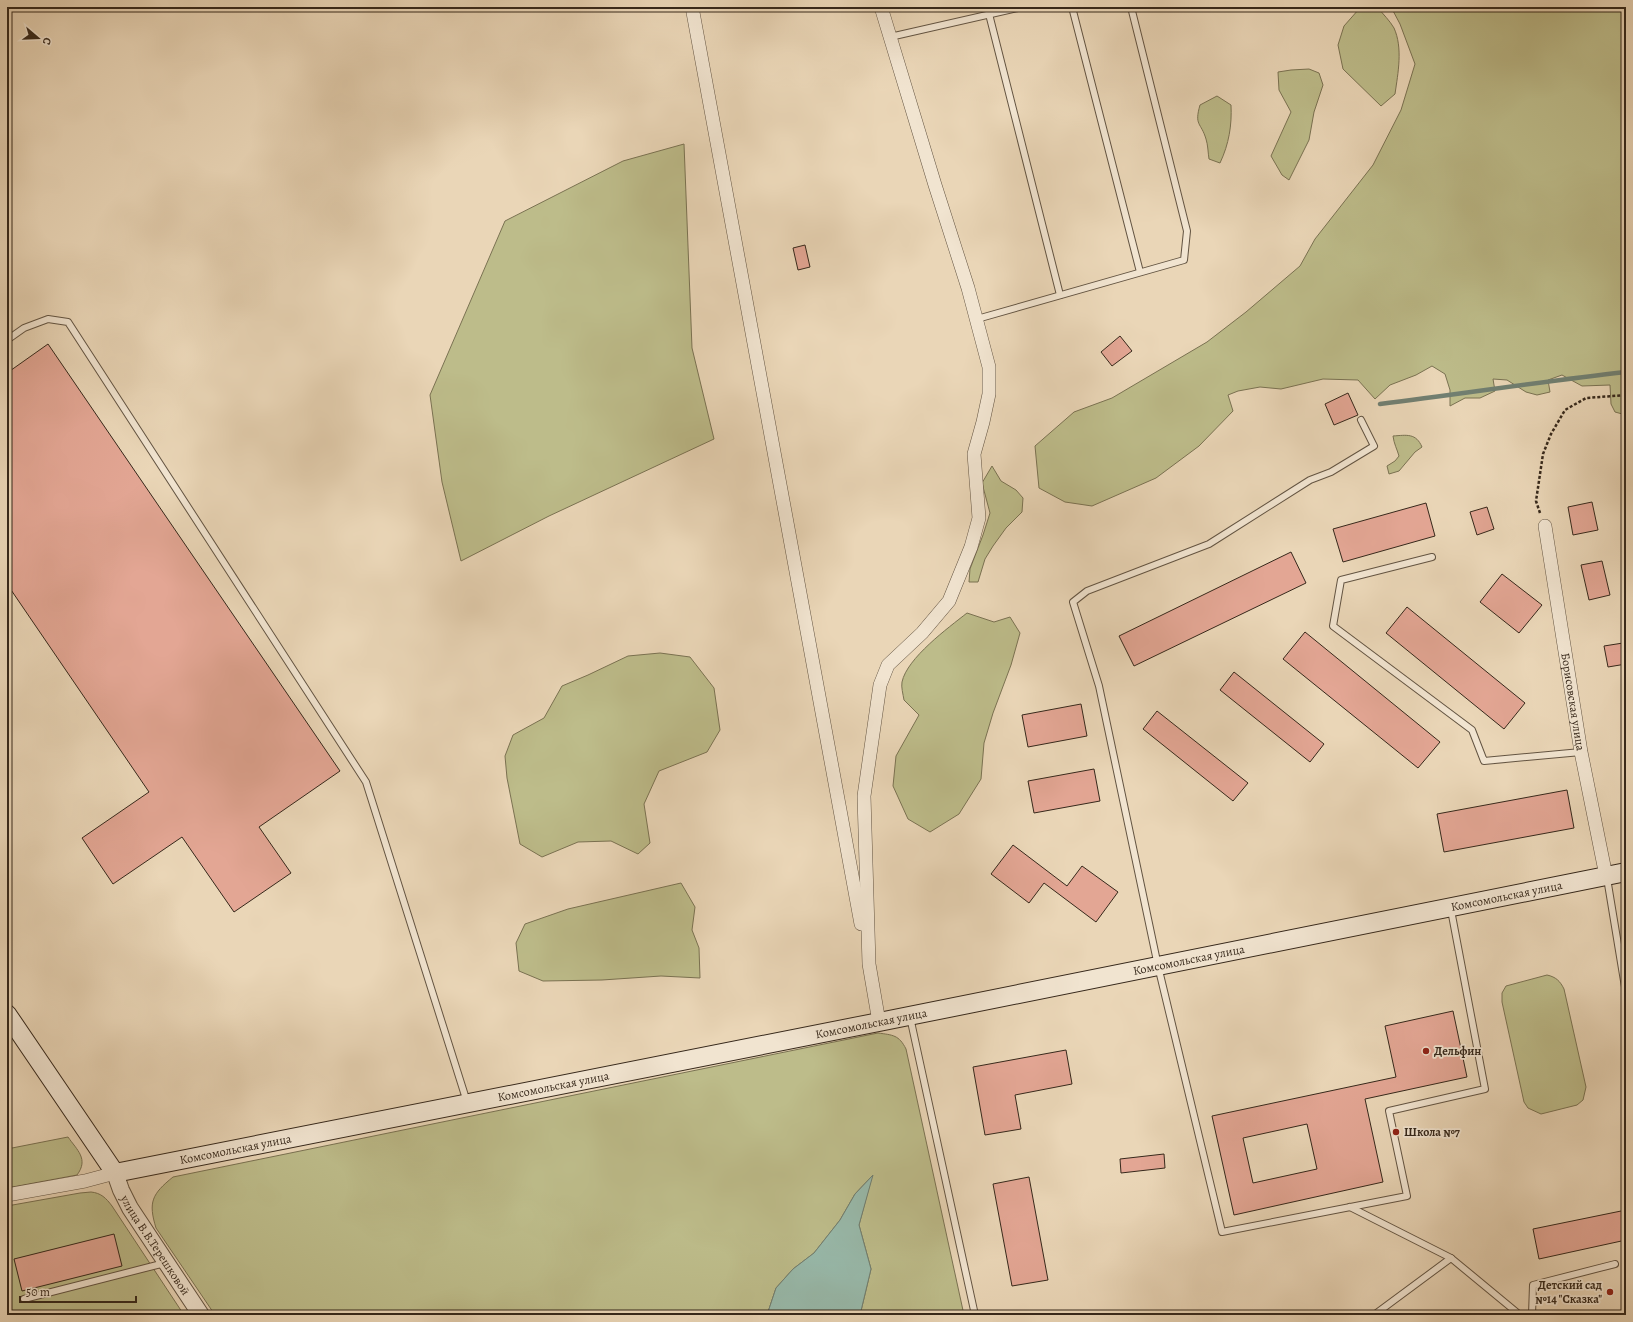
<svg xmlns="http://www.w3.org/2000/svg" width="1633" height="1322" font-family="Alegreya,serif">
<rect width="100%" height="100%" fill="#ead6b7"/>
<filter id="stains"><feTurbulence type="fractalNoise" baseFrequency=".005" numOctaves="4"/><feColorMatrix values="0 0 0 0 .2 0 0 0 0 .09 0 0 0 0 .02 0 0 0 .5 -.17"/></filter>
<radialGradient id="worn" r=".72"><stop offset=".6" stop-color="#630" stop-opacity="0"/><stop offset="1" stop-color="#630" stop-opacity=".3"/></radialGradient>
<!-- green -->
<g fill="#bdbc8a" stroke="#7a7252">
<polygon points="1391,7 1626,7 1626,415 1615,412 1611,404 1610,385 1582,386 1562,375 1548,380 1550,392 1537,395 1526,392 1507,380 1493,379 1495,391 1480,398 1465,398 1450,406 1450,390 1445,374 1432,366 1416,375 1390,385 1375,399 1358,380 1323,379 1281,389 1260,387 1238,391 1228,395 1233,411 1199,446 1156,478 1092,506 1065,502 1039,488 1035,446 1074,412 1112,398 1207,342 1246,312 1300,266 1315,239 1373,165 1401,110 1415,64 1400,24"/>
<path d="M1378,8c5,6 12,13 16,20 9,20 4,45 1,66l-14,12 -38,-37 -5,-24 6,-19 15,-17z"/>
<polygon points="1309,69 1319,73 1323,85 1314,112 1309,140 1289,180 1282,175 1271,156 1291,112 1279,90 1278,72 1291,70"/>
<path d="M1217,96l14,9c1,20 -2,39 -11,58l-11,-4c-1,-6 -1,-14 -3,-20 -5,-17 -12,-13 -6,-34z"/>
<polygon points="684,144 692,348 714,439 549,516 461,561 442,482 430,395 505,221 623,161"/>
<path d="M1393,436c14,-1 23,-3 29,11l-7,5 -16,19 -10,3 -2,-8 8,-5 4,-5c-2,-7 -5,-12 -6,-20z"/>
<polygon points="992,466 1001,481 1016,490 1023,498 1022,512 1006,528 993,546 985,559 978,582 969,582 970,569 983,535 990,513 982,483"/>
<path d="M967,613l27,9 16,-5 10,16 -9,32 -18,48 -9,30 -3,36 -22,35 -29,18 -22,-13 -15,-33 3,-30 23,-41 -15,-15c-1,-6 -3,-13 -2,-18 5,-24 46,-54 65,-69z"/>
<polygon points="660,653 690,657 714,688 720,730 707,752 659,771 644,804 650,843 638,854 611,841 578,842 542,857 520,844 507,778 505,756 513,735 544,718 562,686 588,675 628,656"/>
<polygon points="681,883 695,907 692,930 699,948 700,978 661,976 602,980 543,981 519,971 516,943 525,924 568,909"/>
<path d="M1547,975c9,2 13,6 17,14l22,98 -3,13 -6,5 -36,9 -13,-6 -4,-6 -22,-100v-9l4,-7z"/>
<path d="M878,1033c15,2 21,2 28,16l58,266h-104l11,-46 -12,-44 13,-49 -17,18 -15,26 -26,33 -21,16 -17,19 -9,27h-552l-59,-87c-8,-26 -4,-34 17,-51z"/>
<path d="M68,1137c9,13 21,22 9,38l-70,13v-39z"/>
<path d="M91,1192c10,1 15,6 21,14l72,109h-177v-109l73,-13z"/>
</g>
<!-- water -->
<polygon fill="#98b9aa" stroke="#717f71" points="873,1175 859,1225 871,1269 860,1315 767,1315 776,1288 793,1269 814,1253 840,1220 855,1194"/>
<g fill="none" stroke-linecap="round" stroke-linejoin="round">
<!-- stream -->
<path stroke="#717f71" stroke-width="4.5" d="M1380,404c82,-10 164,-23 246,-32"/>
</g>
<!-- building -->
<g fill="#e3a694" stroke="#36281b" fill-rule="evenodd">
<polygon points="805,245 810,267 798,270 793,248"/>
<polygon points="1120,336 1132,351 1112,366 1101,352"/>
<polygon points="48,344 340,771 259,827 291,873 234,912 182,837 113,884 82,838 149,792 7,584 7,373"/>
<polygon points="1348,393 1358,415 1334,425 1325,404"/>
<polygon points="1592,502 1598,530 1573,535 1568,507"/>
<polygon points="1426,503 1435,536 1343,562 1333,529"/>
<polygon points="1487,507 1494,529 1477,535 1470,512"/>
<polygon points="1291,552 1306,583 1134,666 1119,636"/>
<polygon points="1602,561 1610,595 1589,600 1581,565"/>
<polygon points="1502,574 1542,605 1519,633 1480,602"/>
<polygon points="1407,607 1525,703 1504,729 1386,633"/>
<polygon points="1305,632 1440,742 1418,768 1283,659"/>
<polygon points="1623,643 1626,664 1608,667 1604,646"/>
<polygon points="1234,672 1324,744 1310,762 1220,690"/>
<polygon points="1081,704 1087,736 1028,747 1022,715"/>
<polygon points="1157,711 1248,783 1233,801 1143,729"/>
<polygon points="1094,769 1100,801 1034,813 1028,781"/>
<polygon points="1567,790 1574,828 1444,852 1437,814"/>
<polygon points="1013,845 1067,886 1082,866 1118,892 1096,922 1044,883 1029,903 991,874"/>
<path d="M1453,1011l14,66 -102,22 18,83 -149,33 -22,-99 184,-39 -11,-51zM1307,1124l10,45 -64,14 -10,-45z"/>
<polygon points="1066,1050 1072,1084 1015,1095 1021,1129 985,1135 973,1067"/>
<polygon points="1164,1154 1165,1168 1121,1173 1120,1159"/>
<polygon points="1029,1177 1048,1280 1012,1286 993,1184"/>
<polygon points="1626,1210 1626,1240 1539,1259 1533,1229"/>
<polygon points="114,1234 122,1266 22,1291 14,1259"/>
</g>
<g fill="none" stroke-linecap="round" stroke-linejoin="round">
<!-- service casing -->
<g stroke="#635442" stroke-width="8">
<g id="service">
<polyline points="1072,7 1140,272"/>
<polyline points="989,14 1060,295"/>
<polyline points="890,37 1022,7"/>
<polyline points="977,319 1184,260 1187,231 1131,7"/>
<polyline points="7,340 24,328 48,319 68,322 366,782 467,1102"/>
<polyline points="1361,420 1374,446 1331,472 1310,480 1209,544 1087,591 1073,602 1099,686 1158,966 1222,1232 1407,1196 1389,1111 1485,1089 1451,910"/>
<polyline points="1432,557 1341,580 1333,626 1472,730 1484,761 1581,752"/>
<polyline points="1607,878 1626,993"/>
<polyline points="910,1017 975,1315"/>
<polyline points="1350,1207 1451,1258"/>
<polyline points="24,1299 165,1263"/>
<polyline points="1374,1315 1451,1258 1520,1315"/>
<polyline points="1532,1315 1533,1285 1615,1264"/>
</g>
</g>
<!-- minor casing -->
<g stroke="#635442" stroke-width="14">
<g id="minor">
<polyline points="692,7 861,924"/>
<path id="s1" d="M1545,526l36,226 25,124"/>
<polyline points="879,1022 869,964 864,796 880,685 888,665 922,633 949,601 971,547 979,518 974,454 983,422 989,394 989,367 968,288 935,185 881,7"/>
<polyline points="7,1195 85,1181 115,1173"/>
</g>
</g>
<!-- tertiary casing -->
<g stroke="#635442" stroke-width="18">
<g id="tertiary">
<path id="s2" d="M115,1173l6,17 9,18 71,107"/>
</g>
</g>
<!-- secondary casing -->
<g stroke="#36281b" stroke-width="20">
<g id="secondary">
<path id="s3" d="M7,1014l108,159 764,-151 747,-150"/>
</g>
</g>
<!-- path -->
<polyline stroke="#36281b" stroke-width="2.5" stroke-dasharray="3 2" stroke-linecap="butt" points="1540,513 1536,501 1543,454 1551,434 1565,410 1586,398 1626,395"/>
<!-- service -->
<use href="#service" stroke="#f1e4d0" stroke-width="6"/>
<!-- minor -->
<use href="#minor" stroke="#f1e4d0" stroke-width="13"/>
<!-- tertiary -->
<use href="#tertiary" stroke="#f1e4d0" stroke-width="16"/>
<!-- secondary -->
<use href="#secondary" stroke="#f1e4d0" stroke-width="18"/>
</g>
<!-- markers -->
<g fill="#8f2418" stroke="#f1e4d0" stroke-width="1.5">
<circle cx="1426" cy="1051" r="4"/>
<circle cx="1396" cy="1132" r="4"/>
<circle cx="1610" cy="1292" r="4"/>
</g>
<g text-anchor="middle" stroke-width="3.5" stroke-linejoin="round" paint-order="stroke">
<!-- street labels -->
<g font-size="12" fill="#36281b" stroke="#f1e4d0">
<text dy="4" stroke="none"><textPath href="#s1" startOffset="178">Борисовская улица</textPath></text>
<text dy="4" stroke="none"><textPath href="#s3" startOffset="1611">Комсомольская улица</textPath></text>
<text dy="4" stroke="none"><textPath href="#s3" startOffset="1287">Комсомольская улица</textPath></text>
<text dy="4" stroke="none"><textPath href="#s3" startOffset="963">Комсомольская улица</textPath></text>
<text dy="4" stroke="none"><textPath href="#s3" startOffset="639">Комсомольская улица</textPath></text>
<text dy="4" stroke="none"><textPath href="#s3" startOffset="315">Комсомольская улица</textPath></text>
<text dy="4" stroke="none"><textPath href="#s2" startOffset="83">улица В.В.Терешковой</textPath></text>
</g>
<!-- poi labels -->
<g font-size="12" font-weight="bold" fill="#36281b" stroke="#f1e4d0" text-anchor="start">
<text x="1434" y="1055">Дельфин</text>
<text x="1404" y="1136">Школа №7</text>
<text x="1602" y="1289" text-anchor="end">Детский сад<tspan x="1602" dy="14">№14 "Сказка"</tspan></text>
</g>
</g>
<!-- margin -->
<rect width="1633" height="1322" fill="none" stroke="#ead6b7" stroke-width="24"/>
<rect x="8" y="8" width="1617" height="1306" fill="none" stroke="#36281b" stroke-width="2"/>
<rect x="12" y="12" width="1609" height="1298" fill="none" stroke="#36281b"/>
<!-- north arrow -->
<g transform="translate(38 38) rotate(109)" stroke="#f1e4d0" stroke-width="3" paint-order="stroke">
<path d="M0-3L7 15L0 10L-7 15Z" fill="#36281b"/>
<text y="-6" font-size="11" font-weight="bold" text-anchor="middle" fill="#36281b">С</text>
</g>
<!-- scale -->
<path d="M20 1296v6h116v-6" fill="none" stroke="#36281b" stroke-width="2"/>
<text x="26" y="1296" font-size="12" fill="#36281b" stroke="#f1e4d0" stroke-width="3" paint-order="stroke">50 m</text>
<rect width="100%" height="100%" filter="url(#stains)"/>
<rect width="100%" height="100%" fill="url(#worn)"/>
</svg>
